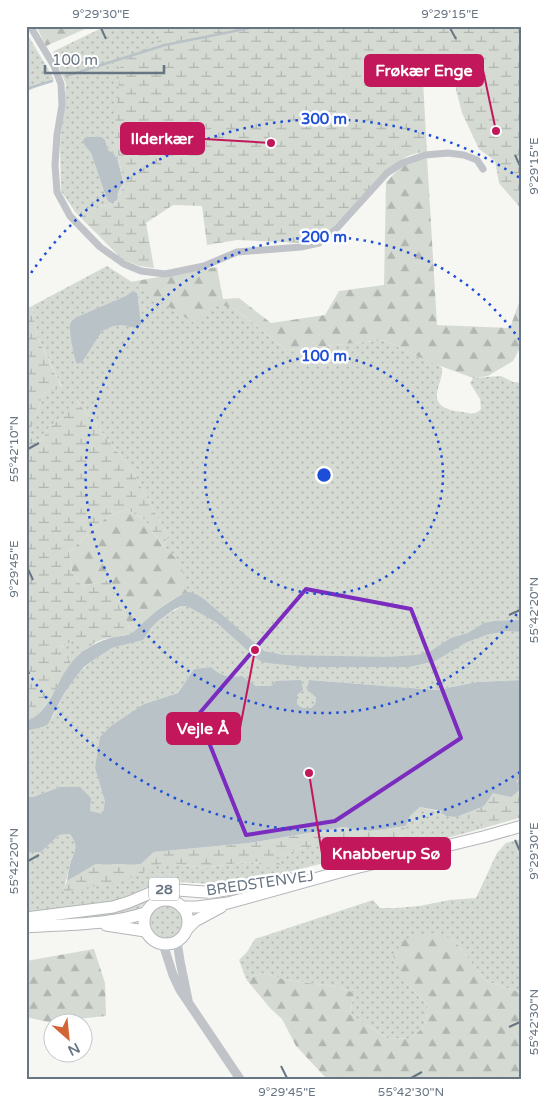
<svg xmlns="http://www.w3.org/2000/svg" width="548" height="1105" font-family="'Varela Round',sans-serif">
<defs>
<pattern id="grass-dots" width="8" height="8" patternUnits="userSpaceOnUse" patternTransform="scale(1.25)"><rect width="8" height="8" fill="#d5dbd3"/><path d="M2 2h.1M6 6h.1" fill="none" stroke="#b1b6b1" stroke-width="1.8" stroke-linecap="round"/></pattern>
<pattern id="forest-firs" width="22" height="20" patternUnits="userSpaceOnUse" patternTransform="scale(1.25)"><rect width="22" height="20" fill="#d5dbd3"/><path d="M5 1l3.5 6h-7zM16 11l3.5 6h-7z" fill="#b1b6b1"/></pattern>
<pattern id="wetland-marsh" width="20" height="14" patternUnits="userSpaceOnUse" patternTransform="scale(1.25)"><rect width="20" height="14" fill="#d5dbd3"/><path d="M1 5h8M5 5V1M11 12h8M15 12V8" fill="none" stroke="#b1b6b1"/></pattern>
</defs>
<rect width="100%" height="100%" fill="#f6f6f3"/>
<!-- grass -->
<g fill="url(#grass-dots)" fill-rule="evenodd">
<path d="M106,26h50l4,14 -46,94 10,51 -8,18 -40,10 -15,-22 -1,-47 6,-60 -13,-30 1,-3zM86,137h16l3,3 3,10 5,3 4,5 5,19v9l-4,6 -1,8 -11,-3 -15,-44 -6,-7z"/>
<polygon points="26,32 54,79 26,92"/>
<path d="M107,266l87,56 23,-19 16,5 15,11 38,31 98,-10 43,21 9,2 6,5c2,14 -16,33 6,41 5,2 10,2 15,3 8,2 13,3 18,-3l-1,-10 -10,-16 3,-5 28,-2 12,6 9,1v297l-45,2 -40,8 -128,-10 7,17 -1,7 -4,4h-8l-6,-4v-9l-25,-9h-16l-14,-10c-14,1 -20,1 -31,-9l-17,2 -16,24 -34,11 -48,59 -1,5 11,33 -2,14 -14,-4 -30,-24 -27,10 -7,-1v-65l17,-4 10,-11 12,-24 13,-19 14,-12 20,-13 16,-5 19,-11 11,-11 9,-6 17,-10 -4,-43 -17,-16 5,-10 -36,-66 -55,-69 -15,17 -12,8 -10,16 -12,-9 11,-25 4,-15 19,-6 -25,-51 -5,-30z"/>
<polygon points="76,639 87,649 71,663 59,648"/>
<path d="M420,807l52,12 12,9 -33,9 -37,6 -68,18 -26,3 -44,11 -66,9 -45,-3 -20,7 -28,13 -91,13v-62h15l18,-17 11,-1c10,16 4,15 0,30 -2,9 -5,19 -6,28l96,-28h17l26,4 44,-6 34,2 -7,-6 28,-10 15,-2 30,4 -2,-10h10l7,3 2,7 16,-9 22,-5 8,-20z"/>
<polygon points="522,839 522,993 486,981 453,939 404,981 428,1005 425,1026 410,1039 387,1038 350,1014 354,993 339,987 286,980 263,973 246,979 239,960 247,952 255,939 373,900 380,908 396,908 420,906 449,900 476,898 497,853 506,843"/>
<polygon points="145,899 146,901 137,911 125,915 78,918 78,915"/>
<circle cx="166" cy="922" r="17"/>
</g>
<!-- forest -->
<g fill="url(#forest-firs)">
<polygon points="36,26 92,26 46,46"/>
<polygon points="427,157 437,325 510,328 522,294 522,343 520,348 513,361 488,376 473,378 427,361 384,340 286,350 248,319 233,308 217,304 194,323 130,282 217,267 223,299 239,298 271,323 325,315 339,291 384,285 386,182 403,165"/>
<path d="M126,509l18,10 19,27 17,16 8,30c-21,7 -41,27 -56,42l-22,-54 -28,6 -10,-14 -3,-20 38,-35z"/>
<polygon points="432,933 453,939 486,981 522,993 522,1079 327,1079 296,1046 282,1019 270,1008 246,979 263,973 286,980 339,987 354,993 350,1014 387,1038 410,1039 425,1026 428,1005 404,981 393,955 405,939"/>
<polygon points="94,949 105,983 106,1016 48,1022 26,1017 26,961"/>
</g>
<!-- wetland -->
<g fill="url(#wetland-marsh)">
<polygon points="156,26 522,26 522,210 499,183 495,161 479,149 462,113 453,77 423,81 427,152 417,153 408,156 397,162 383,173 342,218 328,231 319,238 303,243 237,240 207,245 202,206 173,205 146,223 154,268 140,266 122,259 76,213 116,203 124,185 114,134 121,62 160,40"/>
<path d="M32,306l5,30 25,52 -19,5 -4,15 -10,25 11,9 10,-16 12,-8 14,-18 56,70 36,66 -5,10 -19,-27 -18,-10 -19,8 -38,35 3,20 10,14 28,-6 22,54 -28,5 -8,3 -9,7 -11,-9 -16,7 11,16c-7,12 -27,49 -37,55 -2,2 -6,2 -8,3v-126l3,-4v-17h-3v-265z"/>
<polygon points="522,778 522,817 484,828 472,819 457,817 484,806 490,798 493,793"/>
<polygon points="406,826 402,836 380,841 364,850 362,843 355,840 346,840 347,850 328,853 317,846 302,848 275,858 281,865 267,868 257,862 246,862 203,868 177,864 160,864 121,882 78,889 63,892 67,881 96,864 141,864 154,852 249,843 343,827 370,831"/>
</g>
<!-- water -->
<g fill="#b9c2c7">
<polygon points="86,137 102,137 105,140 108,150 113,153 117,158 122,177 122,185 118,192 117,200 113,202 109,202 106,197 91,153 85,146 83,140"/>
<path d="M133,291l4,2 4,31 -4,4 -15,-3 -9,1 -11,5 -20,31 -5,2c-3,-7 -8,-32 -7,-39 1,-4 2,-4 5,-7l51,-22z"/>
<path d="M188,592l8,2 8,5 60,52 19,4 105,2 28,-2 13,-3 22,-14 17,-5 16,-10 11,-2 27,-1v12l-15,-1 -18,3 -22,8 -32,19 -26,6h-105l-35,-4 -7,-1 -6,-4 -40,-36 -29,-16h-5l-7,3 -17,12 -7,7 -8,12 -24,6 -7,2 -20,13 -8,6 -6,7 -13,18 -17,32 -5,3 -17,4v-10c23,-6 31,-42 46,-59 11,-13 26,-21 42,-25 6,-1 13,-1 18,-4 6,-4 9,-9 14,-13 11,-10 28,-23 42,-28z"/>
<path d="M211,667c11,10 17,10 31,9l14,10h15l5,-5 25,-1 2,10 -6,5v9l6,4h8l4,-4 1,-7 -9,-7 2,-10 128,10 40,-8 45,-2v98l-6,3 6,7 -11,9 -18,-4 -3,5 -6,8 -27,11 -11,-1 -5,-5 -21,-4 -10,9 -4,10 -36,5 -27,-4 -94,16 -95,9 -13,12h-45l-29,17c1,-7 2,-14 4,-20 5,-13 7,-15 -1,-27l-11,1 -18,17h-15v-56l7,1 27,-10h20l11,11 -1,13 13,3 2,-13 -10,-33 5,-31 11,-11 33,-22 34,-11 16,-24z"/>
</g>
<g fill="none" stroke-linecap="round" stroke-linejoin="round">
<!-- stream -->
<g stroke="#b9c2c7" stroke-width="2.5">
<polyline points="66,76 165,45 260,26"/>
<polyline points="26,89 52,81"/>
</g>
<!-- primary casing -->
<g stroke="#b4b7bb" stroke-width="13">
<circle id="primary" cx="166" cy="922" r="22"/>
</g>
<!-- trunk casing -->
<g stroke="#b3b6b9" stroke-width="13">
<g id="trunk">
<polyline points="182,907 197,907 228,903 347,870 483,837 522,826"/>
<polyline points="26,918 113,907 129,902 155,891 164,889 204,892 214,892 291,879"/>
<polyline points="106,925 145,931"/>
<path d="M26,927c37,-3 85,-2 119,-14"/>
<polyline points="187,929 195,921 221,907"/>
</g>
</g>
<!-- minor -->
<polyline stroke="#c0c3c7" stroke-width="7" points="30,26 54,66 61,84 62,105 57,135 55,165 57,192 70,216 100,247 124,264 141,271 165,274 204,266 237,252 301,247 319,243 338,227 387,173 402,163 425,155 448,153 464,155 477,160 483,169"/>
<!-- tertiary -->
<g stroke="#c0c3c7" stroke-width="9">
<polyline points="177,941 180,961 188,1000"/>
<polyline points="163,944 173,975 180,990 240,1079"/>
</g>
<!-- primary -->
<use href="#primary" stroke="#fff" stroke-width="11"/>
<!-- trunk -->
<use href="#trunk" stroke="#fff" stroke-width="11"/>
</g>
<!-- marked area -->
<path fill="none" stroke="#7b2cbf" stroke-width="4" stroke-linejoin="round" d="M306,589l105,20 50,129 -126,83 -89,14 -48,-120z"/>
<!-- ticks -->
<path fill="none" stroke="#687582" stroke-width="2" d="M101,28l5,11M450,28l6,11M515,155l5,11M28,449l11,-6M28,569l5,11M509,615l11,-5M515,840l5,11M28,861l11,-6M509,1027l11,-5M281,1066l6,12M411,1078l11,-6"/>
<!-- distance rings -->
<g fill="none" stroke="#1d4ed8" stroke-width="2.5" stroke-dasharray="2.5 5">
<circle cx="324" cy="475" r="119"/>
<path d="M521 608A238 238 0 1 1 521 342"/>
<path d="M520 772A356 356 0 0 1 27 671M27 279A356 356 0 0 1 520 178"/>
</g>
<g text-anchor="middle" stroke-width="5" stroke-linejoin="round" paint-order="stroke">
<!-- shield labels -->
<rect fill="#fff" stroke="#959ea8" stroke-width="1" x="149" y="877.5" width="30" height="23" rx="4"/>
<g font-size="14" font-weight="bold" fill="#687582">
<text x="164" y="894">28</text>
</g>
<!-- street labels -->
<g font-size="15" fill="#687582" stroke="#fff">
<text transform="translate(260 883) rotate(-8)" y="5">BREDSTENVEJ</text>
</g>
</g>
<circle cx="324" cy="475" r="8" fill="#1d4ed8" stroke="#fff" stroke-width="2.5"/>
<g font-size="15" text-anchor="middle" font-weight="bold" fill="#1d4ed8" stroke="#fff" stroke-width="5" stroke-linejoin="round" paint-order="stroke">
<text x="324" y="124">300 m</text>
<text x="324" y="242">200 m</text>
<text x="324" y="361">100 m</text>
</g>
<!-- callouts -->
<path fill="none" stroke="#c2185b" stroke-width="2" d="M496 131L483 70M271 143L204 139M255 650L240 728M309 773L322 854"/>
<g fill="#c2185b" stroke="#fff" stroke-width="2">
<circle cx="496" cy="131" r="5"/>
<circle cx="271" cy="143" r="5"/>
<circle cx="255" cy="650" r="5"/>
<circle cx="309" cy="773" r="5"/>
</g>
<g fill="#c2185b" stroke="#c2185b" stroke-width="2">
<rect x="365" y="55" width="118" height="31" rx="5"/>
<rect x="121" y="123" width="83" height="31" rx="5"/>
<rect x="167" y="713" width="73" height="31" rx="5"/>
<rect x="322" y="838" width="128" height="31" rx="5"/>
</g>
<g font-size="16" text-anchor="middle" font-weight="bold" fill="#fff">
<text x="424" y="76">Frøkær Enge</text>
<text x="162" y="144">Ilderkær</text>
<text x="203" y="734">Vejle Å</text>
<text x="386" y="859">Knabberup Sø</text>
</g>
<!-- border -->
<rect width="548" height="1105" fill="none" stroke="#ffffff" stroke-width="55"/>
<!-- north arrow -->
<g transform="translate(68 1038) rotate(153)"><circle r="24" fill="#ffffff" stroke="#c3c8cd"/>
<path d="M0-4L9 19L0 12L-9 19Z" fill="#d36436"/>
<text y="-8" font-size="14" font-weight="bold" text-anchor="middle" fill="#687582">N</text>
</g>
<!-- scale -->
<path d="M45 65v8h119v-8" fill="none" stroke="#687582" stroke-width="2.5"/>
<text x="52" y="65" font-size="15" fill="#687582" stroke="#ffffff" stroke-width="4" paint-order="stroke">100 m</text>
<rect x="28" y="28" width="492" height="1050" fill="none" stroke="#687582" stroke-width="2"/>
<g font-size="12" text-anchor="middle" fill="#687582">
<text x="101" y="18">9°29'30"E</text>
<text x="450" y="18">9°29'15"E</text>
<text transform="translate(534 166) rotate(-90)" y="4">9°29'15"E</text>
<text transform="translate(14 449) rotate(-90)" y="4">55°42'10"N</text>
<text transform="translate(14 569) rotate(-90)" y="4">9°29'45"E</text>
<text transform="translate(534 610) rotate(-90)" y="4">55°42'20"N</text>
<text transform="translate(534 851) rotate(-90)" y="4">9°29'30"E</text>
<text transform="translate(14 861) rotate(-90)" y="4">55°42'20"N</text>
<text transform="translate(534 1022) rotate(-90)" y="4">55°42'30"N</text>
<text x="287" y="1096">9°29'45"E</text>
<text x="411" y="1096">55°42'30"N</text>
</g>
</svg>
